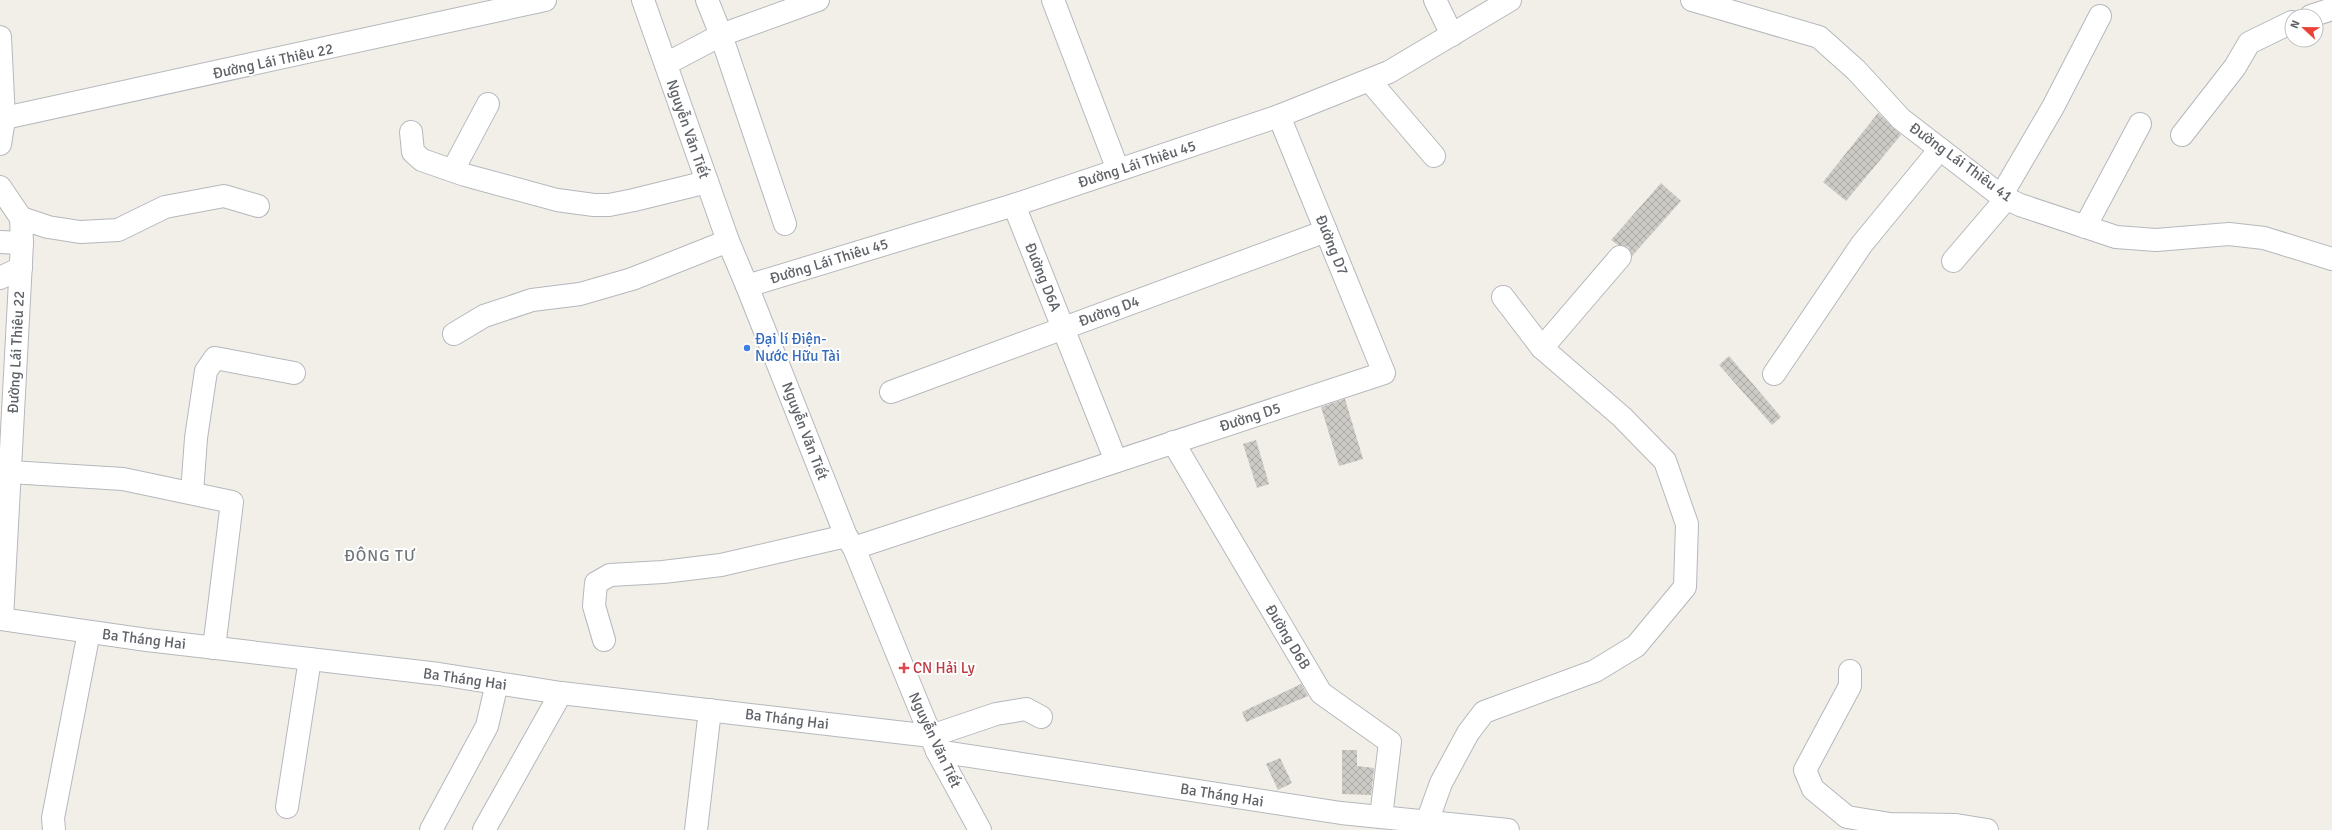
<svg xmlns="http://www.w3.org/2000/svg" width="2332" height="830" font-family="Signika,sans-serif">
<defs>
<pattern id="building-cross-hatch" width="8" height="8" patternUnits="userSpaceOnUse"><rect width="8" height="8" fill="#cccac5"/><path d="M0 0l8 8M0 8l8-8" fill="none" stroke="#a9a8a4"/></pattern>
</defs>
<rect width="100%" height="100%" fill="#f1efe8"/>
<!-- building -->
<g fill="url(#building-cross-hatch)">
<polygon points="1878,113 1901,135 1846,201 1823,182"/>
<polygon points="1661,183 1681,201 1632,256 1628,247 1618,245 1611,240"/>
<polygon points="1729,356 1781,417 1772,425 1719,365"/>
<polygon points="1345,399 1363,459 1339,466 1321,407"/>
<polygon points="1256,440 1269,484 1257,488 1243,444"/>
<polygon points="1301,684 1308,696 1246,722 1242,712"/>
<polygon points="1342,750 1357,750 1357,766 1374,768 1371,795 1342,794"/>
<polygon points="1280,758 1292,783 1278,790 1266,764"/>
</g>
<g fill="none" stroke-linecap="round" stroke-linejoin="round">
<!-- minor casing -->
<g stroke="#b5b8bc" stroke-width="24">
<g id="minor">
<polyline points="643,0 728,241 747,286 846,536 854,548 937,751 980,830"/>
<polyline points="707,0 721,35 785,224"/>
<polyline points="1053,0 1118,170"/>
<polyline points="1435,0 1452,35"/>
<polyline points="1692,0 1819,37 1856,70 1901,119 2001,196 2020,205 2116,237 2156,240 2229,234 2264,238 2332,259"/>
<polyline points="2311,16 2332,9"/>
<polyline points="0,37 4,119 0,144"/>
<polyline points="666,64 721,35 818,0"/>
<polyline points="1369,80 1434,156"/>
<polyline points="0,119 545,0"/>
<polyline points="411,132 413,152 422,160 465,175 557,200 594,205 609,205 634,200 707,182"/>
<polyline points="2182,135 2235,67 2249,43 2292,22"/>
<polyline points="453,170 488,104"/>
<polyline points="0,187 21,218 22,243 2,619"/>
<polyline points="2001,196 2053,107 2100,16"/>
<polyline points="1014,205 1116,461"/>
<polyline points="21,218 48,227 80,232 118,230 165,207 224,196 258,206"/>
<polyline points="2085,227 2140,124"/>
<polyline points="0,242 22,243"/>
<polyline points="1953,261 2006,199"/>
<polyline points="0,278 21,268"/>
<polyline points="747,286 1014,205 1279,116 1389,72 1510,0"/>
<polyline points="454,334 484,316 532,300 580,294 632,279 728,241"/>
<polyline points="1542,348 1620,257"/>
<polyline points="1774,374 1862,244 1940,149"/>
<polyline points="891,392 1326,231"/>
<polyline points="1173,442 1321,693 1390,742 1381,817"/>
<polyline points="10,472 123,479 232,502 214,648"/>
<polyline points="192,493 196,438 206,371 215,358 294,373"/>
<polyline points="854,548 1384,373 1279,116"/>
<polyline points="0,619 147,640 439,674 561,693 931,736 996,714 1026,709 1041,717"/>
<polyline points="604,640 594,606 596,583 610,575 663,572 721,565 846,536"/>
<polyline points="1850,671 1850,686 1805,770 1813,789 1847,817 1890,824 1956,825 1987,830"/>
<polyline points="937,751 1341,813 1508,830"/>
<polyline points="287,807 310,659"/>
<polyline points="1427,822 1441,783 1468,733 1484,712 1595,671 1636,646 1685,587 1687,524 1665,461 1622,417 1542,348 1503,297"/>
<polyline points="54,830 53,818 89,632"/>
<polyline points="431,830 487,726 497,683"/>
<polyline points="484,830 561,693"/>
<polyline points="696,830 710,710"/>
</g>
</g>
<!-- minor -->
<use href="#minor" stroke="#fff" stroke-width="22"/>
</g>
<!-- markers -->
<circle fill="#3f7fe0" stroke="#fff" stroke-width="1.5" cx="747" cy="348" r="4"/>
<path fill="#e0444e" stroke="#fff" stroke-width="1.5" d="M902 662h4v4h4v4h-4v4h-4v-4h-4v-4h4z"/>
<g text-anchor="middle" stroke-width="4" stroke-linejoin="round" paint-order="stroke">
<!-- street labels -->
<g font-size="15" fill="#5f6368" stroke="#fff">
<text transform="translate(273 61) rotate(-12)" y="5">Đường Lái Thiêu 22</text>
<text transform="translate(688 129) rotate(71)" y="5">Nguyễn Văn Tiết</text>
<text transform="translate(1961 162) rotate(36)" y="5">Đường Lái Thiêu 41</text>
<text transform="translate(1137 164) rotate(-18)" y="5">Đường Lái Thiêu 45</text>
<text transform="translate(1332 245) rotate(68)" y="5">Đường D7</text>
<text transform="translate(829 261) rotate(-17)" y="5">Đường Lái Thiêu 45</text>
<text transform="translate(1043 277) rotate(68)" y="5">Đường D6A</text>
<text transform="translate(1109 311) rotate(-20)" y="5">Đường D4</text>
<text transform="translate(16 352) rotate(-87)" y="5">Đường Lái Thiêu 22</text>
<text transform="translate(1250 417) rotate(-18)" y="5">Đường D5</text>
<text transform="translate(805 431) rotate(69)" y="5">Nguyễn Văn Tiết</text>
<text transform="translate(1288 637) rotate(59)" y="5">Đường D6B</text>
<text transform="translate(144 639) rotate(7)" y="5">Ba Tháng Hai</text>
<text transform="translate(465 679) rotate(8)" y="5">Ba Tháng Hai</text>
<text transform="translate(787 719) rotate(7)" y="5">Ba Tháng Hai</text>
<text transform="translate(935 740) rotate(65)" y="5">Nguyễn Văn Tiết</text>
<text transform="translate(1222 795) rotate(9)" y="5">Ba Tháng Hai</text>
</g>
<!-- shop labels -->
<g font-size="15" fill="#366cbe" stroke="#fff" text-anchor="start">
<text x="755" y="344">Đại lí Điện-<tspan x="755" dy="17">Nước Hữu Tài</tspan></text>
</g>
<!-- health labels -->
<g font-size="15" fill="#be3a42" stroke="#fff" text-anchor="start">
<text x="913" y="673">CN Hải Ly</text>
</g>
<!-- neighbourhood labels -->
<g font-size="16" letter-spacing="1" fill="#70757a" stroke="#fff">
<text x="380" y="561">ĐÔNG TƯ</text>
</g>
</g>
<!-- north arrow -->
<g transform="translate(2304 28) rotate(292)"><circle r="19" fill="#ffffff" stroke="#bfc1c3"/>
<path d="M0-3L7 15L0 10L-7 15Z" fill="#ea4335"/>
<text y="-6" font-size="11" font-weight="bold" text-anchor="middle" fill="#5f6368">N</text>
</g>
</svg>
